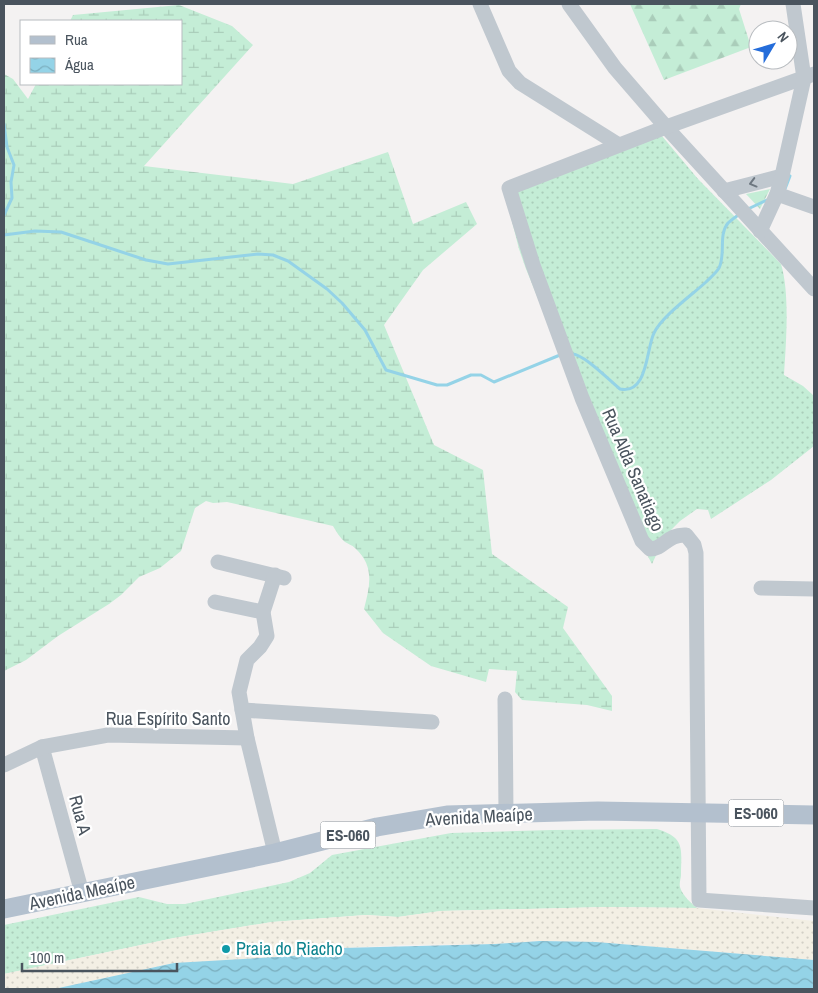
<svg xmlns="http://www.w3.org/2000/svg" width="818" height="993" font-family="'Archivo Narrow',sans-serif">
<defs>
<pattern id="grass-dots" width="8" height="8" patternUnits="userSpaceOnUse" patternTransform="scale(1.25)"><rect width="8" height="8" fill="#c4edd6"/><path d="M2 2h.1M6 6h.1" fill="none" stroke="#aacdba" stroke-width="1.8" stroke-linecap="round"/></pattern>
<pattern id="forest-firs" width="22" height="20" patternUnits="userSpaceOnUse" patternTransform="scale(1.25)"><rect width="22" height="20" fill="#c4edd6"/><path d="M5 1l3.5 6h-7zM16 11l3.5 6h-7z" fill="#aacdba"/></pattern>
<pattern id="wetland-marsh" width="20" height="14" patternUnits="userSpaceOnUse" patternTransform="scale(1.25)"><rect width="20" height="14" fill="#c4edd6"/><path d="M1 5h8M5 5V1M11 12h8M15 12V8" fill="none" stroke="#aacdba"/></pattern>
<pattern id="sand-dots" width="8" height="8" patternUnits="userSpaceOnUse" patternTransform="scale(1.25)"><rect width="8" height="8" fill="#f3efe4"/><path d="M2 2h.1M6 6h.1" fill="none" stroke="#d2cfc6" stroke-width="1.8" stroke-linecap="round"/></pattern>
<pattern id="park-crowns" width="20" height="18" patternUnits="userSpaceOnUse" patternTransform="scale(1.25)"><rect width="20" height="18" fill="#c4edd6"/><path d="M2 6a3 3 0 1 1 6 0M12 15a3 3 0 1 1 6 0" fill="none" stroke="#aacdba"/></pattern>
<pattern id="water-waves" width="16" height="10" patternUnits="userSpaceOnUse" patternTransform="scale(1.25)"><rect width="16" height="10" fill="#94d3e7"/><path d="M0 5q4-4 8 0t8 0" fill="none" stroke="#7baebe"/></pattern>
</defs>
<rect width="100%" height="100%" fill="#f4f2f2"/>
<!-- grass -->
<g fill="url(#grass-dots)">
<path d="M662,136l36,43 83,85c9,29 5,79 3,111l19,11 11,10v50l-43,34 -60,39 -3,-9 -11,-1 -17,12 -15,15 -13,28 -25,-47 -101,-248 -7,-20 -15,-59z"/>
<path d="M657,829c29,9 24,20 24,46 0,3 -2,8 -1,12 2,8 11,16 17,21l-91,-1 -165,4 -43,6 -32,-2 -94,7 -98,16 -170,36v-49l135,-28 28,7h18l104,-22 21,-9 22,-18 119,-22 101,-3z"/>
</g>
<!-- forest -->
<polygon fill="url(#forest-firs)" points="630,4 741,4 739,9 751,47 664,80"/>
<!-- wetland -->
<path fill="url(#wetland-marsh)" d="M179,5l53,21 21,19 -109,121 149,18 95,-32 25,72 53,-22 11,22 -54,46 -39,55 50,120 49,25 9,84 76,53 -5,21 49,68v15l-25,-6 -65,-5 -7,-8 2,-21 -28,-2 -3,13 -55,-16 -48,-33 -19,-24c6,-23 11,-43 -9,-61 -3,-3 -7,-4 -10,-6 -5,-4 -9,-11 -12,-16l-106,-24 -14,1 -7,-2 -11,7 -14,43 -21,17 -21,9 -18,18 -12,9 -51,32 -32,24 -22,11v-597l9,5 15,20 8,-15h145v-63h-111l3,-6z"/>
<!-- sand -->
<polygon fill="url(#sand-dots)" points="606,907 697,908 814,921 814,960 596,942 540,941 495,944 402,945 342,948 293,956 256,960 174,963 54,989 4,989 4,974 174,938 272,922 366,915 398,917 441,911"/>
<!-- park -->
<polygon fill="url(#park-crowns)" points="770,189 760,209 746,194"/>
<!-- water -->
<polygon fill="url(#water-waves)" points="540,941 596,942 814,960 814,989 54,989 174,963 293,956 342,948 495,944"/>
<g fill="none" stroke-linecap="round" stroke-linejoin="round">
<!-- stream -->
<g stroke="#94d3e7" stroke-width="3">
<polyline points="4,124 7,147 14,165 11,182 12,198 4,215"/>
<polyline points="785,189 790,176"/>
<polyline points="748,209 767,200"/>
<polyline points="4,235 35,231 61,232 146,260 168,264 258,254 273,255 288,261 327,289 342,303 365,330 386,370 437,385 447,385 471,375 481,375 494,382 560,355"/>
<path d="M572,354c12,0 38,27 48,35 28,6 26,-40 34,-56 8,-17 38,-38 52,-51 5,-5 10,-9 13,-14 7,-14 -1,-33 9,-45 4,-4 9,-7 13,-10"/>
</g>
<!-- minor -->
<g stroke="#c0c8cf" stroke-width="15">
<polyline points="480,4 509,71 520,83 619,145"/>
<polyline points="569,4 615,68 666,127 814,289"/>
<path d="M814,74l-148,53 -157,61 24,77 49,133 60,143 8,8c14,0 17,-15 36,-14l8,10 2,8 3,347 115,8"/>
<polyline points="724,191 782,176"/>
<polyline points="777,194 814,207"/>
<polyline points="760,231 777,194 782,176 804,78 793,4"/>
<polyline points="218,562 284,578"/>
<polyline points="761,588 814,589"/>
<polyline points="215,602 263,612"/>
<polyline points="505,699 506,814"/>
<polyline points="242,710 432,722"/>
<polyline points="42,747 82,893"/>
<polyline points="4,765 42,747 108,735 247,738"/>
<polyline points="275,853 247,738 239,692 247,660 260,647 267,636 263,612 275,575"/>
</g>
<!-- major -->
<polyline stroke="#b3c0ce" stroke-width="19" points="4,909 275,853 377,827 447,815 598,811 814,815"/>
</g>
<!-- one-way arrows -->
<defs><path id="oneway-chevron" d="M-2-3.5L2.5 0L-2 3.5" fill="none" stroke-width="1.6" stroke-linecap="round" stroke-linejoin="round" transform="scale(1.25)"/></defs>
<use stroke="#6d7780" href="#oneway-chevron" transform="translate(753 183) rotate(165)"/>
<!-- markers -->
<circle fill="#0f9aa8" stroke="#fff" stroke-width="2" cx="226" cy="949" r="5"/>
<g text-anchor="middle" stroke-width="4.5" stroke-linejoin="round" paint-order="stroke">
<!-- shield labels -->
<g fill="#fff" stroke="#80878e" stroke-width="1">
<rect x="728.5" y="799.5" width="55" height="27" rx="4"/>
<rect x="320.5" y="821.5" width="55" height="27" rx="4"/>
</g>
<g font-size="16" font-weight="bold" fill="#4a545e">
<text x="756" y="819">ES-060</text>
<text x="348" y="841">ES-060</text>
</g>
<!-- street labels -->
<g font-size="18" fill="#4a545e" stroke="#fff">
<text transform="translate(633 470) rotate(67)" y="6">Rua Alda Sanatiago</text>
<text x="168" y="725">Rua Espírito Santo</text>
<text transform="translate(80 815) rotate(75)" y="6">Rua A</text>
<text transform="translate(479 817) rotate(-3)" y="6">Avenida Meaípe</text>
<text transform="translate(82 893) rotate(-12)" y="6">Avenida Meaípe</text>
</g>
<!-- culture labels -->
<g font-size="18" fill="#0d838f" stroke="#fff" text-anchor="start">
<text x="236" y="955">Praia do Riacho</text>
</g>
</g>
<!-- border -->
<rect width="818" height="993" fill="none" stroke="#4a545e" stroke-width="10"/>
<!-- legend -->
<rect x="20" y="20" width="162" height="65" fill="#ffffff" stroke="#b7bbbf"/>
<rect x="30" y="36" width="25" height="8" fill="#b3c0ce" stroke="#b7bbbf"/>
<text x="65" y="45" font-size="15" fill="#4a545e">Rua</text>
<rect x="30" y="58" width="25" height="15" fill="url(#water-waves)" stroke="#b7bbbf"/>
<text x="65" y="70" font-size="15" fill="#4a545e">Água</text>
<!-- north arrow -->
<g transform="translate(773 45) rotate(52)"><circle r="24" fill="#ffffff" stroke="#b7bbbf"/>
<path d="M0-4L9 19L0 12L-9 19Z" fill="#256dda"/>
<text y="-8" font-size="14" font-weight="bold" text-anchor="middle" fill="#4a545e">N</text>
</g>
<!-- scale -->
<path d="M22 963v8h155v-8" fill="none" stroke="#4a545e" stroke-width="2.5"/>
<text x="30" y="963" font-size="15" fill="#4a545e" stroke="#ffffff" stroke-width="4" paint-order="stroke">100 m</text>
</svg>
